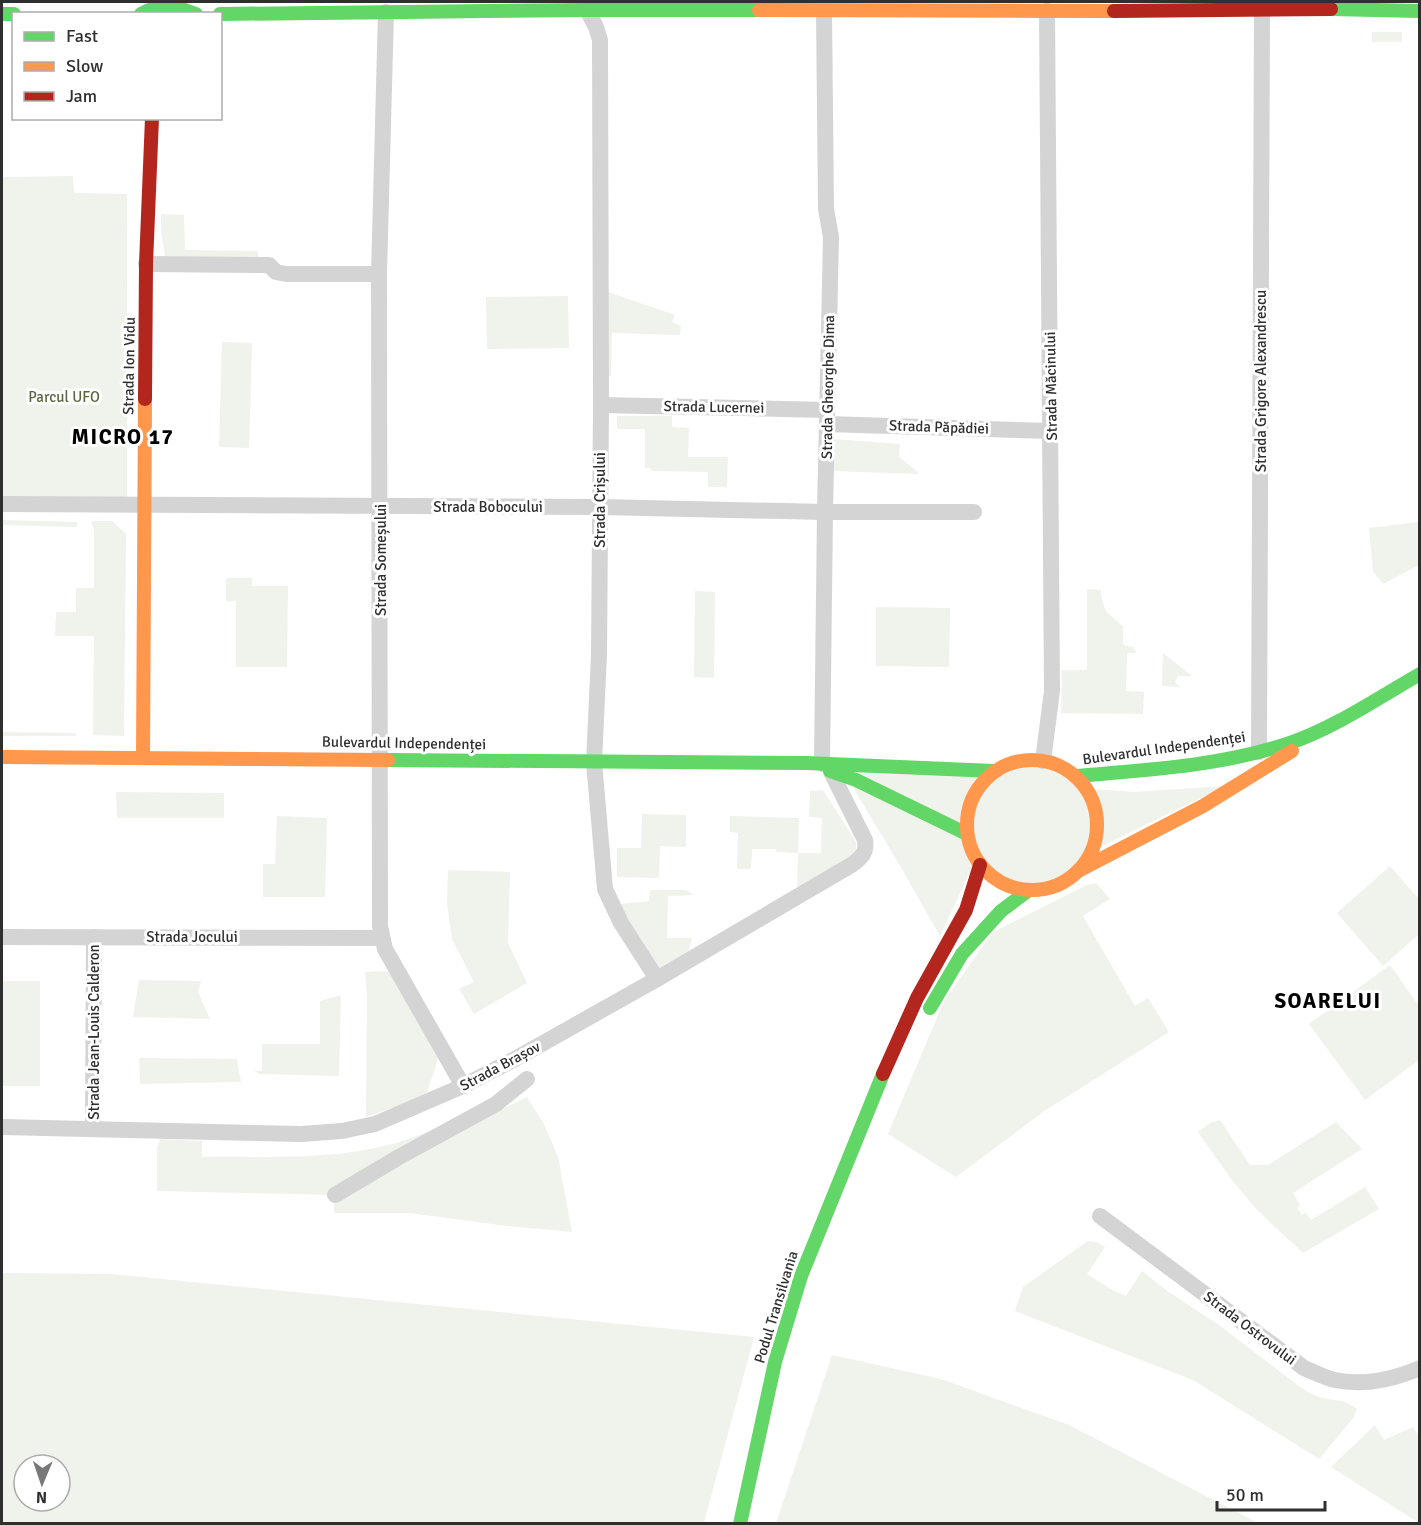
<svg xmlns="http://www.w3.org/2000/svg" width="1421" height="1525" font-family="Signika,sans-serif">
<rect width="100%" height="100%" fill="#fff"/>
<!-- green -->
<g fill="#f0f2ec" fill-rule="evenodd">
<rect x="1372" y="32" width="30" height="10"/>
<polygon points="73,176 74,193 127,194 127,505 2,504 2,177"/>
<polygon points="161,214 184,215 185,250 258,251 258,261 165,256 161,231"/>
<polygon points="608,292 675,315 672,322 681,326 680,335 612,333 611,376 601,376"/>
<polygon points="568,296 569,348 487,349 486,297"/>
<polygon points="222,342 252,343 249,448 219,447"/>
<polygon points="617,416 672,416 672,427 689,428 688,457 728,457 727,487 708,487 708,472 651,471 651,468 645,468 645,429 617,429"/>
<polygon points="832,439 900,444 899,457 920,474 832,471"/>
<polygon points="2,520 77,522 77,527 2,525"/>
<polygon points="91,521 112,521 126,534 124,736 93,735 94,636 55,636 56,612 76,612 76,588 94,588 94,530"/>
<polygon points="1419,522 1419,565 1383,584 1373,571 1369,528"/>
<polygon points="226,578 252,578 252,586 288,586 287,667 236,667 236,601 226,601"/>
<path d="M1087,589l14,1c0,19 8,25 22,36v19l10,2 4,6h-10l-1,38 18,1 -1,22 -82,-1 1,-43h25z"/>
<polygon points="695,591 715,592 714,678 694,677"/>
<polygon points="876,607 950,608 949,667 876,666"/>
<polygon points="1163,653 1192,676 1178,676 1175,682 1180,687 1162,686"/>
<polygon points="2,732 76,733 76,736 2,736"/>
<circle cx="1032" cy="825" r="65"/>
<path d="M829,768l158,6c-19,15 -25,31 -23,55z"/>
<polygon points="849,781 965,840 973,865 940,936 899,864"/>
<polygon points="1225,786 1098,848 1101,814 1092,789 1135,792"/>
<polygon points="823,790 856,842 856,857 797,892 798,853 777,852 776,849 752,849 751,869 737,869 738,833 730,832 730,816 799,818 798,853 821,853 822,818 809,817 810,791"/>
<polygon points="116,792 224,793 224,818 117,818"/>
<polygon points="642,814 686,815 686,847 660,846 659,878 617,877 617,848 641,848"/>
<polygon points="277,816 327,818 325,897 263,897 263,864 275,864"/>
<polygon points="1390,866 1419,899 1419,934 1383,966 1337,913"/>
<polygon points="448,870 510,872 508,943 527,983 474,1014 459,989 474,982 452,939 447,903"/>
<polygon points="1096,883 1110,899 1083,916 1135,1006 1148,998 1169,1032 1043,1112 956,1177 888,1134 944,1001 993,932 1087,885"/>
<polygon points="650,890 687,890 693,895 668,896 667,938 692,938 686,962 657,979 611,905 649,901"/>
<polygon points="1390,965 1419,1006 1419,1060 1365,1100 1309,1024"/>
<polygon points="391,971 438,1059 426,1096 366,1117 367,996 365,972"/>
<polygon points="139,980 201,981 198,992 210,1019 133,1017"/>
<rect x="2" y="981" width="38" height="105"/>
<polygon points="341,995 339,1076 259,1074 254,1071 262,1071 262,1044 320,1044 320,1001"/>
<polygon points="139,1058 237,1059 241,1082 140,1084"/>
<path d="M527,1097l17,27 14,33 14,75 -65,-6 -97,-13h-76v-18l-177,-4v-43l3,-9 42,2v16c65,-1 134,4 197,-15 13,-4 26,-9 39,-14l12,8z"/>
<polygon points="1220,1120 1250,1165 1268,1165 1336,1122 1362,1149 1293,1193 1300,1205 1297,1208 1302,1215 1306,1212 1311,1220 1365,1187 1379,1209 1303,1253 1257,1210 1231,1179 1198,1132 1210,1123"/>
<path d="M1088,1241l9,1 8,5 -18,27 27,17 12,5 16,-25 24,19 53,35 81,62c5,3 9,6 14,8 15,7 29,2 43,14l-3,8 -35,42 -126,-79 -178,-69 8,-24z"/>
<path d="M2,1273l109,1 643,63 -50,186h-702zM24,1465h36v36h-36z"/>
<polygon points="832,1355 941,1379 1069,1425 1258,1523 776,1523"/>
<polygon points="1375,1425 1384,1440 1413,1427 1419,1437 1419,1523 1331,1467"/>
</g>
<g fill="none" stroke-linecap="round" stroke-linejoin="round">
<!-- street -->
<g stroke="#d4d4d4" stroke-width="16">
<polyline points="583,2 596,27 600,40 601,405 599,655 594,762 605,889 621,923 657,979"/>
<polyline points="386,12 379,274 380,926 385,949 463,1086"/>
<polyline points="146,264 269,265 276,272 286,274 379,274"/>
<polyline points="601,405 827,410"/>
<polyline points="827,424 1051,431"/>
<polyline points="2,504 600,507 825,512 974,512"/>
<polyline points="1259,752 1262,10"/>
<polyline points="1043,761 1052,691 1047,11"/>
<polyline points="822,764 825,512 831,237 826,209 824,11"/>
<polyline points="2,937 382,938"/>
<path d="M2,1127l299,7 41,-3 33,-7 88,-38 52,-27 142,-80 196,-115c9,-7 14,-12 12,-24l-34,-68"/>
<polyline points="93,1128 94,937"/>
<polyline points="335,1195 399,1157 496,1104 527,1079"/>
<path d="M1100,1216l204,152c10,4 21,10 31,12 28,6 59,-1 85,-12"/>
</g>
<!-- fast -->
<g stroke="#63d668" stroke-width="14">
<polyline points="1331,9 1420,11"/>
<polyline points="2,14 14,14"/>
<path d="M141,14c26,-14 29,-9 55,0"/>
<polyline points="220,14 586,10 759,10"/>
<polyline points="388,760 806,763 994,771"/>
<polyline points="830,771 856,780 967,834"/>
<path d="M1076,776c71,-6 145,-10 214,-33 46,-16 88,-45 130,-69"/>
<polyline points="930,1008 962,954 1001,911 1029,890"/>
<polyline points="740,1524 775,1362 801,1276 883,1074"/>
</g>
<!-- slow -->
<g stroke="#ff974d" stroke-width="14">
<polyline points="759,10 1114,11"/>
<polyline points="2,757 388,760"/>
<polyline points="143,758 145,399"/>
<circle cx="1032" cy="825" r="65"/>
<polyline points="1078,871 1203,806 1292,751"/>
</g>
<!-- jam -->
<g stroke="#b3261e" stroke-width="14">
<polyline points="1114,11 1331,9"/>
<polyline points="145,399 146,264 152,118"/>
<polyline points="883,1074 917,998 966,910 980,865"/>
</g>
</g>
<g text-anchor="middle" stroke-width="6" stroke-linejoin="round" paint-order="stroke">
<!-- street labels -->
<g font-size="15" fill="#2f2f2f" stroke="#fff">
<text transform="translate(129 366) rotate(-89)" y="5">Strada Ion Vidu</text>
<text transform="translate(1261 381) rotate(-90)" y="5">Strada Grigore Alexandrescu</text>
<text transform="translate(1051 386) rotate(-91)" y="5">Strada Măcinului</text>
<text transform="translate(828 387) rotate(-89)" y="5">Strada Gheorghe Dima</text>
<text transform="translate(714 407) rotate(1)" y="5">Strada Lucernei</text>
<text transform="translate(939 427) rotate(2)" y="5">Strada Păpădiei</text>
<text transform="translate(600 500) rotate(-90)" y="5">Strada Crișului</text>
<text x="488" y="512">Strada Bobocului</text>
<text transform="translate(381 560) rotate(-90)" y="5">Strada Someșului</text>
<text transform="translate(404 743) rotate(1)" y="5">Bulevardul Independenței</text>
<text transform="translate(1164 748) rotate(-8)" y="5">Bulevardul Independenței</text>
<text x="192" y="942">Strada Jocului</text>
<text transform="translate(94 1032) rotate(-90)" y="5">Strada Jean-Louis Calderon</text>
<text transform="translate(500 1066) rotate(-28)" y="5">Strada Brașov</text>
<text transform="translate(776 1307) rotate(-73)" y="5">Podul Transilvania</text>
<text transform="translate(1250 1328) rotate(37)" y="5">Strada Ostrovului</text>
</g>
<!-- park labels -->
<g font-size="15" fill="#586740" stroke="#fff">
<text x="64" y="402">Parcul UFO</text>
</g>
<!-- district labels -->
<g font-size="21" font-weight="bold" letter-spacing="1.5" fill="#000" stroke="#fff">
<text x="123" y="444">MICRO 17</text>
<text x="1328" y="1008">SOARELUI</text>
</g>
</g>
<!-- border -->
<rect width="1421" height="1525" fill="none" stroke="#2f2f2f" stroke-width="6"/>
<!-- legend -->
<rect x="12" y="12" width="210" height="108" fill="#ffffff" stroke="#acacac" stroke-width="1.5"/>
<rect x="24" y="32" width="30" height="9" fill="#63d668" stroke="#acacac" stroke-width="1.5"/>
<text x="66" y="42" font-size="18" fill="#2f2f2f">Fast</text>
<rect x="24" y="62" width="30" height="9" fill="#ff974d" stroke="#acacac" stroke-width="1.5"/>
<text x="66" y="72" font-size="18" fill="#2f2f2f">Slow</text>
<rect x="24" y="92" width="30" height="9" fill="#b3261e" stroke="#acacac" stroke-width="1.5"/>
<text x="66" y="102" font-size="18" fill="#2f2f2f">Jam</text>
<!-- north arrow -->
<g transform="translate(42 1483) rotate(182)"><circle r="28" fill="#ffffff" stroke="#acacac" stroke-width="1.5"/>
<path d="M0-4.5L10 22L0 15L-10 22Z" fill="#787878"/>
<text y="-9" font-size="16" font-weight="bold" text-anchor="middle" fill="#2f2f2f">N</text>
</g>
<!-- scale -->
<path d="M1217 1501v9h108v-9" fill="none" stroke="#2f2f2f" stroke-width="3"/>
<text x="1226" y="1501" font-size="18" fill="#2f2f2f" stroke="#ffffff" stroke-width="4.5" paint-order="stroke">50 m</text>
</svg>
